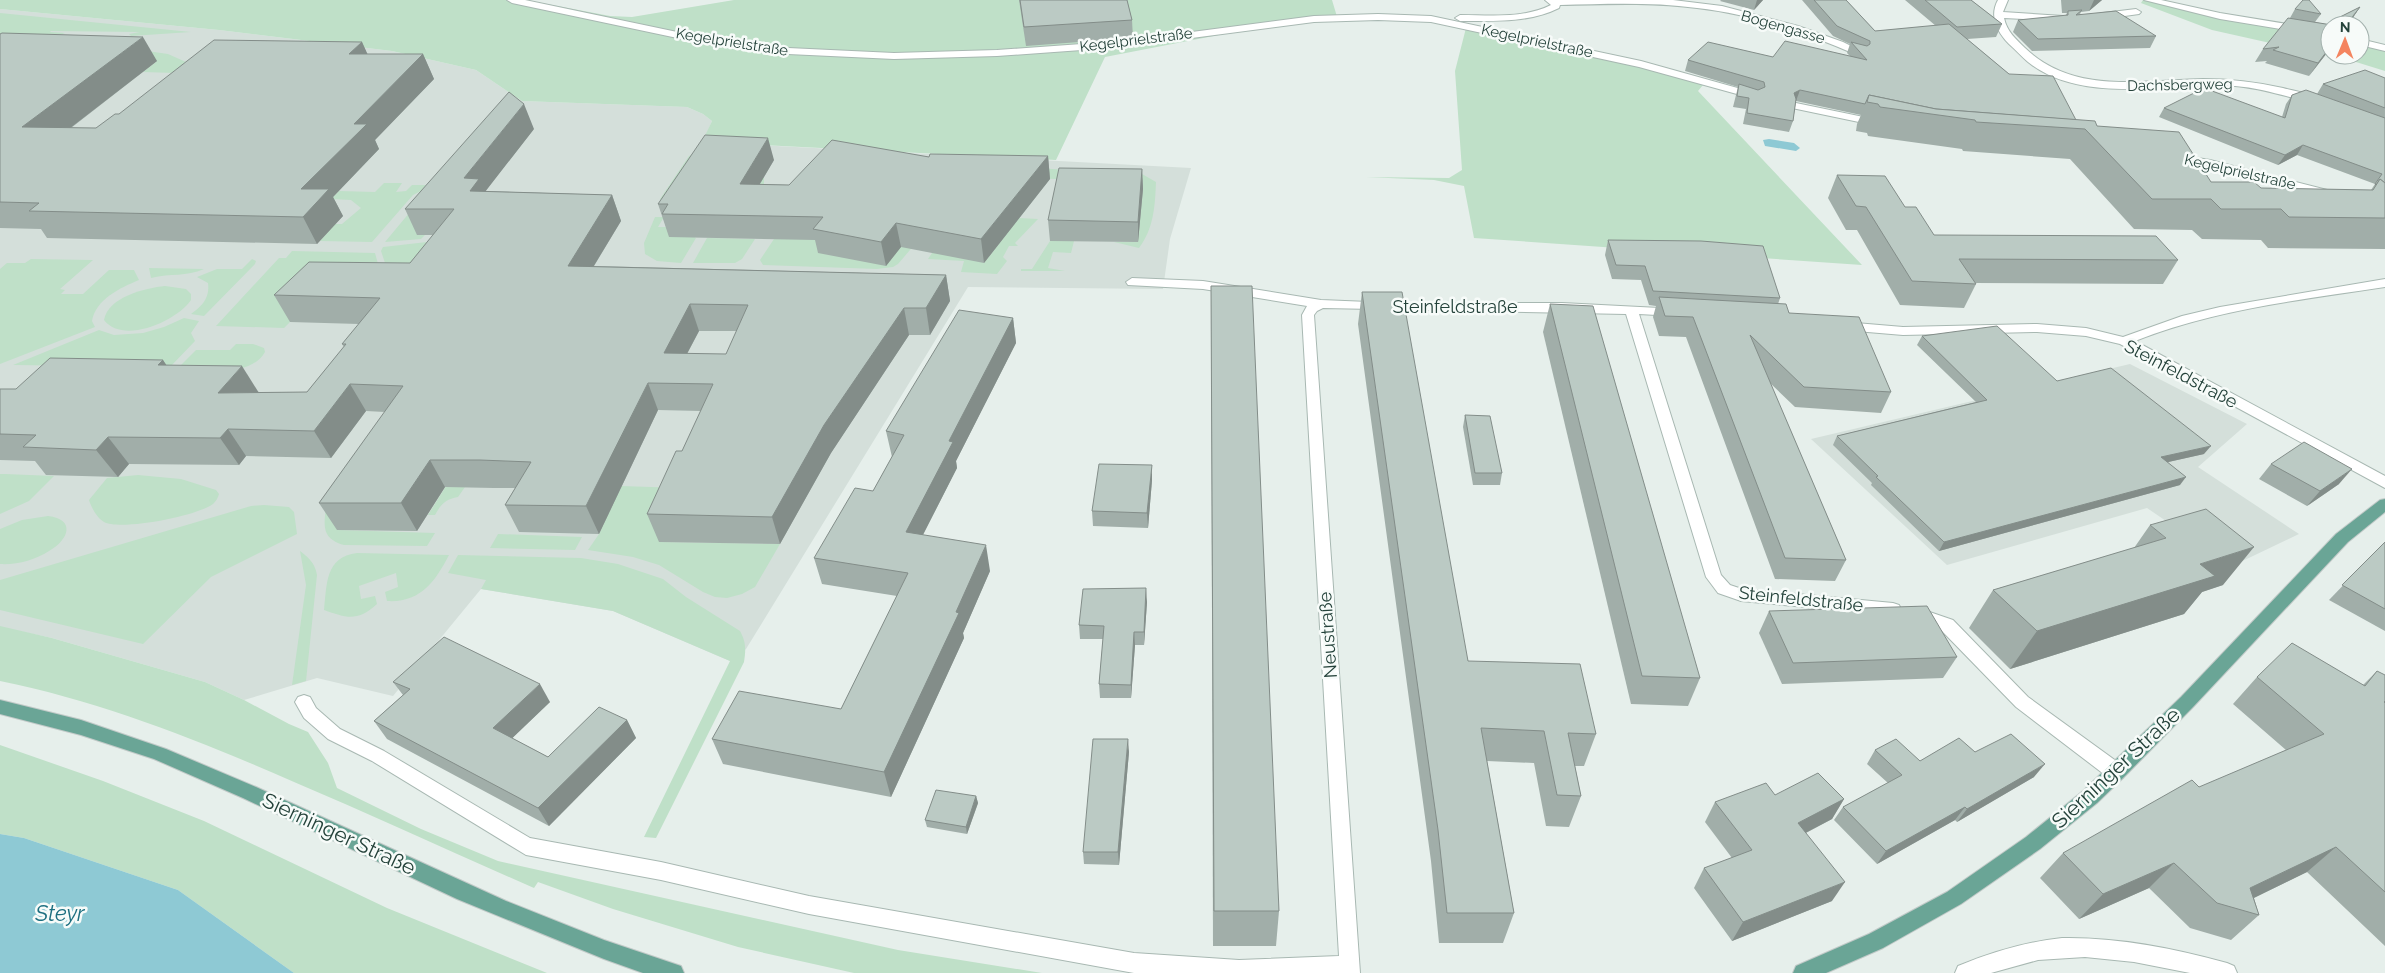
<svg xmlns="http://www.w3.org/2000/svg" width="2385" height="973" font-family="Raleway,sans-serif">
<rect width="100%" height="100%" fill="#e6efeb"/>
<!-- built -->
<g fill="#d4dfda">
<polygon points="0,9 219,30 392,51 476,70 522,101 687,107 703,114 712,121 703,142 1191,168 1170,239 1163,289 968,287 746,649 730,661 613,611 481,589 393,696 317,678 244,700 205,682 52,638 0,627"/>
<polygon points="2130,364 2247,424 2198,467 2299,534 2232,566 2147,508 1947,565 1811,439"/>
</g>
<!-- green -->
<g fill="#bfe0c8">
<polygon points="0,0 526,0 610,16 632,17 734,0 1332,0 1338,20 1255,28 1105,57 1056,160 702,142 712,121 703,114 687,107 522,101 476,70 392,51 219,30 0,9"/>
<polygon points="2143,0 2213,17 2330,37 2330,55 2360,55 2360,45 2385,51 2385,71 2356,62 2212,30 2141,3"/>
<polygon points="0,13 191,32 131,36 129,34 140,32 51,31 50,32 65,33 0,57"/>
<polygon points="1466,28 1645,68 1703,85 1698,91 1862,265 1474,238 1464,186 1434,180 1366,177 1449,178 1462,170 1455,71"/>
<polygon points="140,50 168,54 186,62 175,73 143,72 156,62"/>
<path d="M694,154l6,21 64,2v10l39,2 38,-32 301,17 14,8c-1,24 -2,46 -17,66l-25,-6h24l4,-53 -83,-10 -125,-2 -18,50 12,2 -30,35 -5,3 -16,2 -114,-4 -3,-5 14,-21 -112,-37 -2,-3 29,-43z"/>
<polygon points="384,183 402,183 396,192 406,191 412,185 426,185 421,191 413,195 372,242 320,241 335,224 342,224 361,208 351,200 331,199 339,191 375,192"/>
<polygon points="415,206 418,234 425,235 421,239 385,242"/>
<polygon points="655,217 664,217 658,227 675,227 696,238 681,263 657,261 645,254 644,243"/>
<polygon points="1019,218 1038,219 1015,243 1018,246 1009,246 1003,257 1007,261 997,274 961,272 964,261 928,259 946,232 984,263"/>
<polygon points="707,238 755,239 742,259 735,263 693,263"/>
<polygon points="1050,241 1074,241 1071,253 1053,252 1048,268 1065,271 1021,271 1021,269 1032,269"/>
<polygon points="427,242 424,260 387,269 381,251 383,247"/>
<polygon points="292,251 375,253 380,271 290,322 284,328 216,326 279,258 286,258"/>
<path d="M31,259l62,1 -33,29 5,1 -4,4h22l26,-24h25l5,10c-19,8 -43,19 -47,41l3,6 -95,37v-95l7,-6h18z"/>
<path d="M252,259l4,2 -1,3 -51,52 -13,-2c11,-8 19,-16 17,-31l-11,-6 20,-8h25z"/>
<path d="M149,268l55,1c-18,8 -33,4 -53,9z"/>
<path d="M165,286l21,3 5,5v6c-14,21 -68,45 -87,20 4,-23 41,-32 61,-34z"/>
<polygon points="184,318 199,321 191,333 195,341 170,367 13,365 99,330 114,335 143,333 164,327"/>
<path d="M236,344h17l11,4 1,4c-16,27 -60,17 -87,16l18,-18h34z"/>
<path d="M456,470l9,17 -7,10c-12,2 -17,7 -23,18h-7z"/>
<polygon points="0,474 5,474 54,476 29,501 0,514"/>
<path d="M138,475l43,4 35,11 3,4c-1,4 -3,7 -6,10 -16,12 -92,27 -109,18 -7,-4 -13,-15 -15,-22l18,-22z"/>
<polygon points="621,486 682,488 659,542 780,544 755,587 742,594 727,598 715,597 703,592 659,565 633,557 588,550 599,534"/>
<polygon points="264,505 289,507 294,512 297,534 211,577 143,644 0,610 0,580 251,506"/>
<path d="M326,505l12,25 97,3 -8,13 -83,-1c-23,-7 -20,-19 -18,-40z"/>
<path d="M48,516c28,3 21,24 1,35 -14,9 -32,14 -49,13v-35l22,-9z"/>
<polygon points="498,534 582,537 575,550 490,548"/>
<path d="M300,551c9,7 15,12 17,24l-11,106 -14,4 14,-100z"/>
<path d="M357,553l92,2c-14,27 -29,48 -62,46l-2,-9 13,-5 -2,-14 -37,13 2,13 14,-3 2,8c-20,18 -30,14 -53,6 3,-26 1,-53 33,-57z"/>
<path d="M458,555l123,3 37,6 45,15 23,18 54,34c6,11 6,18 4,31l-88,176 -12,-1 86,-176 -117,-50 -132,-22 5,-9 -38,-7z"/>
<path d="M0,626l52,12 153,44 39,18 45,24 19,8 20,31 9,25 84,41 77,32 400,89 144,23h-188l-116,-26 -125,-38 -75,-27 -4,6c-80,-35 -160,-72 -240,-106 -96,-42 -191,-80 -294,-101z"/>
<polygon points="0,745 103,781 204,821 387,908 547,973 294,973 178,890 24,838 0,834"/>
</g>
<!-- water -->
<g fill="#8ec9d4">
<polygon points="1769,139 1794,143 1800,148 1796,151 1765,146 1763,140"/>
<polygon points="0,834 24,838 178,890 294,973 0,973"/>
</g>
<g fill="none" stroke-linecap="round" stroke-linejoin="round">
<!-- street casing -->
<g stroke="#a8b8b2" stroke-width="2">
<g id="street">
<polygon points="507,0 525,0 701,37 767,47 894,53 997,50 1123,41 1314,16 1378,14 1431,16 1641,61 1759,94 1760,96 1755,99 1639,67 1431,22 1378,20 1314,22 1123,47 997,56 894,59 767,53 701,43 512,3"/>
<path d="M1545,0h128l49,6 76,20 45,16 22,11 -2,2h-6c-51,-22 -105,-41 -160,-47 -45,-6 -91,-4 -137,-3l-1,3c-30,15 -65,13 -99,13l-5,-3 5,-3c30,0 63,4 91,-10z"/>
<path d="M1998,0h10l-5,12 60,4 2,2 -5,3 -56,-3c3,14 12,21 21,30 49,47 117,32 178,31 27,0 53,3 80,9 10,3 28,5 35,12l-5,3c-26,-6 -51,-15 -78,-17 -64,-4 -152,20 -207,-24 -6,-5 -12,-12 -19,-18 -12,-12 -20,-28 -11,-44z"/>
<polygon points="2144,0 2161,0 2220,13 2330,31 2330,37 2220,19"/>
<polygon points="2136,9 2141,12 2139,14 2103,19 2098,16 2103,13"/>
<polygon points="2360,39 2385,45 2385,51 2360,45"/>
<polygon points="1796,103 1878,120 1883,123 1878,126 1792,108 1792,104"/>
<polygon points="2178,155 2210,160 2335,192 2337,194 2331,197 2210,166 2174,160 2174,156"/>
<polygon points="1132,278 1203,281 1321,300 1393,303 1562,303 1679,309 1680,312 1679,315 1674,316 1639,314 1721,575 1730,585 1742,589 1893,603 1899,605 1901,609 1899,613 1893,615 1741,601 1718,593 1706,577 1626,314 1323,308 1317,311 1314,315 1360,973 1134,973 809,914 661,880 526,855 372,761 328,739 304,718 295,702 298,697 304,695 310,697 316,708 340,729 384,751 530,838 661,862 809,896 1134,953 1239,960 1339,956 1302,315 1307,306 1203,289 1128,285 1126,282"/>
<path d="M2385,279v8c-85,13 -170,22 -250,54l250,135v12l-265,-144 -34,-8 -49,-4 -134,3 -59,-5 -7,-4 7,-4 59,5 134,-3 49,4 37,9 59,-21 38,-9z"/>
<polygon points="1915,607 1953,620 2028,697 2123,766 2125,772 2123,778 2116,780 2109,778 2016,707 1941,630 1909,617 1907,613 1909,609"/>
<path d="M2062,938c56,-1 110,10 165,25l7,3 3,7h-47l-56,-11 -49,-5 -47,3 -47,13h-36l3,-7c34,-14 67,-24 104,-28z"/>
</g>
</g>
<!-- primary casing -->
<g stroke="#c2cac8" stroke-width="2">
<g id="primary">
<polygon points="2385,499 2385,512 2348,542 2193,707 2123,778 2097,803 2040,849 1961,904 1883,948 1826,973 1793,973 1796,966 1869,934 1947,892 2026,837 2083,791 2109,766 2181,697 2336,534 2380,500"/>
<polygon points="0,700 81,720 166,749 256,787 506,901 604,940 681,966 684,973 643,973 604,959 457,899 243,798 154,759 81,735 0,714"/>
</g>
</g>
<!-- street -->
<use href="#street" fill="#fff" fill-rule="evenodd"/>
<!-- primary -->
<use href="#primary" fill="#6aa596" fill-rule="evenodd"/>
</g>
<!-- wall -->
<g fill="#a1aea9" fill-rule="evenodd">
<polygon points="1019,0 1127,0 1132,20 1133,38 1026,46"/>
<polygon points="1721,0 1763,0 1754,10 1720,1"/>
<polygon points="1802,0 1846,0 1875,31 1936,26 1905,0 1971,0 2002,24 1996,37 1967,39 2009,74 2076,120 2097,126 2211,182 2261,188 2371,190 2375,184 2297,155 2278,165 2159,117 2164,108 2282,117 2286,104 2292,95 2334,100 2317,94 2323,84 2385,78 2385,249 2268,248 2261,240 2202,239 2192,230 2134,229 2070,159 1963,151 1962,149 1868,136 1867,133 1856,131 1857,124 1861,115 1796,101 1793,121 1789,132 1743,124 1746,109 1733,107 1738,87 1685,71 1688,60 1773,57 1850,56 1847,53 1850,44 1833,36"/>
<polygon points="2061,0 2102,0 2089,11 2081,12 2080,14 2156,36 2150,48 2032,51 2013,32 2018,20 2065,16 2067,13 2062,13"/>
<polygon points="2360,7 2348,25 2335,25 2340,17"/>
<polygon points="2295,9 2321,14 2315,22 2330,25 2330,49 2309,76 2265,63 2267,61 2255,62 2263,49 2290,18"/>
<polygon points="0,34 157,61 71,128 96,128 119,114 362,42 367,54 423,54 434,79 375,140 379,149 333,197 343,216 317,244 47,238 41,229 0,228"/>
<path d="M534,129l-49,62 127,4 9,26 -27,45 352,9 4,26 -20,34h-21l-78,118 -51,91 -121,-2 -12,-28 35,-63 19,-40 -43,-1 -59,124 -80,-2 -14,-27 10,-17h-21l-49,-1 -28,44 -80,-1 -18,-27 66,-91 -19,-1 -35,47 -85,-2 -7,9 -110,-1 -11,13 -72,-2 -11,-14 -35,-1v-71h16l147,-29 3,5 93,27h48l37,-45 -2,-3 17,-20 -69,-2 -16,-27 136,-32 23,-28h-16l-12,-26zM699,331h38l-11,23h-39z"/>
<polygon points="1048,156 1050,179 984,263 901,247 886,266 818,253 815,240 669,237 658,204 774,160 760,184 789,185 929,157"/>
<polygon points="1142,169 1143,189 1138,242 1050,241 1048,220"/>
<polygon points="1837,175 1905,207 1934,235 2178,260 2163,284 1975,283 1976,284 1964,308 1900,305 1857,230 1846,230 1828,198"/>
<polygon points="1608,240 1780,298 1778,304 1891,392 1881,413 1795,407 1770,383 1846,560 1835,581 1775,579 1686,337 1659,336 1653,317 1656,306 1649,305 1641,280 1612,279 1605,255"/>
<polygon points="1211,286 1279,911 1276,946 1213,946"/>
<polygon points="1362,292 1468,661 1596,734 1584,766 1575,766 1581,796 1569,827 1546,826 1534,763 1487,761 1514,913 1503,943 1439,943 1431,861 1358,324"/>
<polygon points="1550,304 1700,678 1688,706 1631,704 1543,332"/>
<polygon points="1013,318 1016,343 956,461 957,468 923,535 990,571 963,633 964,638 891,797 723,764 712,739 841,709 897,596 822,584 814,558 873,491 892,457 886,431"/>
<polygon points="1922,336 2057,381 2204,454 2168,462 2180,485 1939,551 1871,485 1872,483 1833,445 1837,436 1976,402 1917,345"/>
<polygon points="1465,415 1502,473 1500,485 1473,485 1463,427"/>
<polygon points="2271,464 2339,484 2307,506 2259,479"/>
<polygon points="1152,480 1148,528 1093,526 1092,511"/>
<polygon points="2150,525 2223,585 2202,592 2184,614 2010,669 1969,628 1993,590 2134,548"/>
<polygon points="2385,542 2385,631 2329,600"/>
<polygon points="1147,602 1144,645 1135,645 1131,698 1100,698 1099,684 1103,639 1080,639 1079,625"/>
<polygon points="1769,611 1957,657 1943,678 1782,684 1759,633"/>
<polygon points="2377,671 2384,702 2385,703 2385,946 2307,872 2254,898 2259,915 2231,940 2190,928 2149,888 2079,919 2040,878 2063,853 2286,750 2233,704 2257,677 2363,685"/>
<polygon points="393,682 550,702 512,738 548,757 627,720 636,738 549,826 387,739 374,721 403,695"/>
<polygon points="1875,750 1920,761 1975,752 2034,777 1957,822 1955,820 1877,864 1834,820 1843,807 1888,783 1867,764"/>
<polygon points="1129,752 1119,865 1084,864 1083,852"/>
<polygon points="1775,795 1844,799 1832,819 1806,833 1832,901 1732,941 1694,888 1704,868 1732,858 1705,822 1715,802"/>
<polygon points="976,796 978,803 967,834 927,827 925,820"/>
</g>
<!-- shaded-wall -->
<g fill="#838d89">
<polygon points="1757,0 1763,0 1754,10"/>
<polygon points="2094,0 2102,0 2089,11"/>
<polygon points="2360,7 2348,25 2346,25"/>
<polygon points="143,37 157,61 39,152 22,127"/>
<polygon points="362,42 373,66 349,54"/>
<polygon points="2330,47 2330,49 2309,76 2318,63"/>
<polygon points="423,54 434,79 375,140 379,149 333,197 343,216 317,244 303,217 301,189 354,124"/>
<polygon points="1800,90 1796,101 1790,104 1794,93"/>
<polygon points="524,104 534,129 485,192 481,217 464,178"/>
<polygon points="768,138 774,160 746,207 740,184"/>
<polygon points="2303,145 2297,155 2278,165 2285,155"/>
<polygon points="1048,156 1050,179 984,263 981,239"/>
<polygon points="1142,169 1143,189 1138,242 1138,222"/>
<polygon points="612,195 621,221 578,292 568,266"/>
<polygon points="896,223 901,247 886,266 881,242"/>
<polygon points="946,275 950,301 930,335 926,308"/>
<polygon points="690,304 699,331 673,380 664,353"/>
<polygon points="904,308 909,335 831,453 780,544 772,517 824,425"/>
<polygon points="1013,318 1016,343 956,461 957,468 911,558 906,532 949,441"/>
<polygon points="163,360 181,387 158,365"/>
<polygon points="242,366 259,393 218,393"/>
<polygon points="648,383 658,410 599,534 586,506"/>
<polygon points="350,384 366,411 331,458 314,431"/>
<polygon points="228,429 246,456 239,465 220,438"/>
<polygon points="108,437 129,464 118,477 96,450"/>
<polygon points="2211,446 2204,454 2155,465 2161,457"/>
<polygon points="430,460 445,487 417,531 401,503"/>
<polygon points="1152,465 1152,480 1148,528 1147,513"/>
<polygon points="2352,469 2339,484 2307,506 2320,491"/>
<polygon points="2186,477 2180,485 1939,551 1944,542"/>
<polygon points="986,545 990,571 963,633 964,638 891,797 884,772"/>
<polygon points="2254,547 2223,585 2202,592 2184,614 2010,669 2037,631 2200,564"/>
<polygon points="1146,588 1147,602 1144,645 1144,632"/>
<polygon points="1134,632 1135,645 1131,698 1131,685"/>
<polygon points="540,684 550,702 504,746 493,728"/>
<polygon points="627,720 636,738 549,826 538,808"/>
<polygon points="1128,739 1129,752 1119,865 1118,852"/>
<polygon points="2045,764 2034,777 1957,822 1967,809"/>
<polygon points="976,796 978,803 967,834 966,827"/>
<polygon points="1844,799 1832,819 1786,843 1798,823"/>
<polygon points="1965,807 1955,820 1877,864 1886,851"/>
<polygon points="2336,847 2307,872 2233,908 2250,888"/>
<polygon points="2174,863 2149,888 2079,919 2103,894"/>
<polygon points="1845,882 1832,901 1732,941 1743,922"/>
</g>
<!-- building -->
<g fill="#bbcac4" stroke="#838d89" fill-rule="evenodd">
<polygon points="1020,0 1127,0 1132,20 1024,27"/>
<polygon points="1814,0 1846,0 1875,31 1949,24 2009,74 2053,76 2076,120 1936,109 1869,95 1865,104 1800,90 1794,93 1796,99 1793,121 1747,113 1749,98 1737,96 1739,84 1758,90 1765,87 1764,82 1688,60 1708,42 1773,57 1785,41 1867,60 1851,42 1867,46 1870,44 1870,41 1837,26"/>
<polygon points="1925,0 1971,0 2002,24 1957,27"/>
<polygon points="2303,0 2309,0 2321,14 2295,9"/>
<polygon points="2360,7 2346,25 2339,25 2340,24 2340,17"/>
<polygon points="2082,10 2076,15 2116,11 2156,36 2038,39 2018,20 2068,15 2068,11"/>
<polygon points="2288,18 2332,25 2330,25 2330,47 2318,63 2273,50 2279,47 2263,49"/>
<polygon points="2,33 143,37 22,127 96,128 115,114 119,114 214,40 362,42 349,54 423,54 354,124 367,124 301,189 329,189 303,217 29,211 39,203 0,202 0,34"/>
<polygon points="2365,70 2385,78 2385,108 2323,84"/>
<polygon points="2204,88 2285,118 2292,95 2306,90 2385,118 2385,183 2380,179 2376,185 2375,184 2382,174 2303,145 2285,155 2164,108"/>
<path d="M509,92l15,12 -60,74 15,1 -9,12 142,4 -44,71 378,9 -20,33h-22l-80,117 -52,92 -125,-3 29,-63h6l31,-67 -65,-1 -62,123 -81,-1 26,-43 -51,-2h-50l-29,43h-82l84,-117 -53,-2 -36,47 -86,-2 -8,9 -112,-1 -12,13 -73,-3 13,-12 -36,-1v-45h16l34,-31 113,2 -5,5 84,1 -24,27 89,-1 39,-48h-4l38,-46 -106,-3 35,-33 101,1 44,-54h-49zM690,304l58,1 -22,49 -62,-1z"/>
<polygon points="1869,95 1936,109 2095,121 2097,126 2179,132 2211,182 2254,182 2261,188 2373,190 2380,179 2385,183 2385,218 2289,217 2281,209 2221,209 2211,199 2152,199 2085,129 1976,122 1975,120 1880,107 1878,104 1867,102"/>
<polygon points="705,135 768,138 740,184 789,185 832,140 929,157 930,154 1048,156 981,239 896,223 881,242 813,229 823,217 662,214 668,204 658,204"/>
<polygon points="1059,168 1142,169 1138,222 1048,220"/>
<polygon points="1837,175 1885,176 1905,207 1916,207 1934,235 2156,236 2178,260 1959,259 1976,284 1912,281 1866,207 1856,206"/>
<polygon points="1608,240 1701,241 1763,246 1780,298 1653,291 1645,266 1616,265"/>
<polygon points="1211,286 1252,286 1279,911 1214,911"/>
<polygon points="1362,292 1402,292 1468,661 1580,664 1596,734 1568,733 1581,796 1557,795 1544,731 1481,728 1514,913 1447,913 1438,830"/>
<polygon points="1659,297 1786,304 1789,313 1859,317 1891,392 1804,387 1750,335 1846,560 1785,558 1693,317 1665,316"/>
<polygon points="1550,304 1593,306 1700,678 1642,676"/>
<polygon points="959,310 1013,318 949,441 953,442 906,532 986,545 956,612 959,613 884,772 712,739 739,691 841,709 908,573 814,558 855,488 873,491 904,435 886,431"/>
<polygon points="1997,326 2057,381 2111,368 2211,446 2161,457 2186,477 1944,542 1876,477 1878,476 1837,436 1987,400 1922,336"/>
<polygon points="1465,415 1490,416 1502,473 1475,473"/>
<polygon points="2304,442 2352,469 2320,491 2271,464"/>
<polygon points="1099,464 1152,465 1147,513 1092,511"/>
<polygon points="2206,509 2254,547 2200,564 2215,576 2037,631 1993,590 2166,538 2150,525"/>
<polygon points="2385,542 2385,609 2342,585"/>
<polygon points="1146,588 1144,632 1134,632 1131,685 1099,684 1104,626 1079,625 1083,589"/>
<polygon points="1927,606 1957,657 1793,663 1769,611"/>
<polygon points="444,637 540,684 493,728 548,757 599,707 627,720 538,808 374,721 410,689 393,682"/>
<polygon points="2292,643 2365,686 2377,671 2385,675 2385,701 2384,702 2385,703 2385,892 2336,847 2250,888 2259,915 2217,903 2174,863 2103,894 2063,853 2192,780 2199,787 2324,734 2257,677"/>
<polygon points="2011,734 2045,764 1967,809 1965,807 1886,851 1843,807 1902,775 1875,750 1896,739 1920,761 1959,738 1975,752"/>
<polygon points="1093,739 1128,739 1118,852 1083,852"/>
<polygon points="1818,773 1844,799 1798,823 1845,882 1743,922 1704,868 1752,850 1715,802 1766,783 1775,795"/>
<polygon points="936,790 976,796 966,827 925,820"/>
</g>
<g text-anchor="middle" stroke-width="5" stroke-linejoin="round" paint-order="stroke">
<!-- far-street labels -->
<g font-size="15" fill="#24423a" stroke="#f7fbf9">
<text transform="translate(1783 27) rotate(16)" y="5">Bogengasse</text>
<text transform="translate(1136 40) rotate(-7)" y="5">Kegelprielstraße</text>
<text transform="translate(1537 41) rotate(12)" y="5">Kegelprielstraße</text>
<text transform="translate(732 42) rotate(9)" y="5">Kegelprielstraße</text>
<text transform="translate(2180 85) rotate(-1)" y="5">Dachsbergweg</text>
<text transform="translate(2240 172) rotate(13)" y="5">Kegelprielstraße</text>
</g>
<!-- street labels -->
<g font-size="18" fill="#24423a" stroke="#f7fbf9">
<text x="1455" y="313">Steinfeldstraße</text>
<text transform="translate(2181 374) rotate(28)" y="6">Steinfeldstraße</text>
<text transform="translate(1801 599) rotate(6)" y="6">Steinfeldstraße</text>
<text transform="translate(1328 635) rotate(-94)" y="6">Neustraße</text>
</g>
<!-- near-street labels -->
<g font-size="21" fill="#24423a" stroke="#f7fbf9">
<text transform="translate(2116 768) rotate(-43)" y="7">Sierninger Straße</text>
<text transform="translate(339 834) rotate(25)" y="7">Sierninger Straße</text>
</g>
<!-- near-water labels -->
<g font-size="22" font-style="italic" fill="#1c6f80" stroke="#f7fbf9">
<text x="60" y="921">Steyr</text>
</g>
</g>
<!-- north arrow -->
<g transform="translate(2345 40) rotate(1)"><circle r="24" fill="#f7fbf9" stroke="#a3b1ad"/>
<path d="M0-4L9 19L0 12L-9 19Z" fill="#f4845f"/>
<text y="-8" font-size="14" font-weight="bold" text-anchor="middle" fill="#24423a">N</text>
</g>
</svg>
